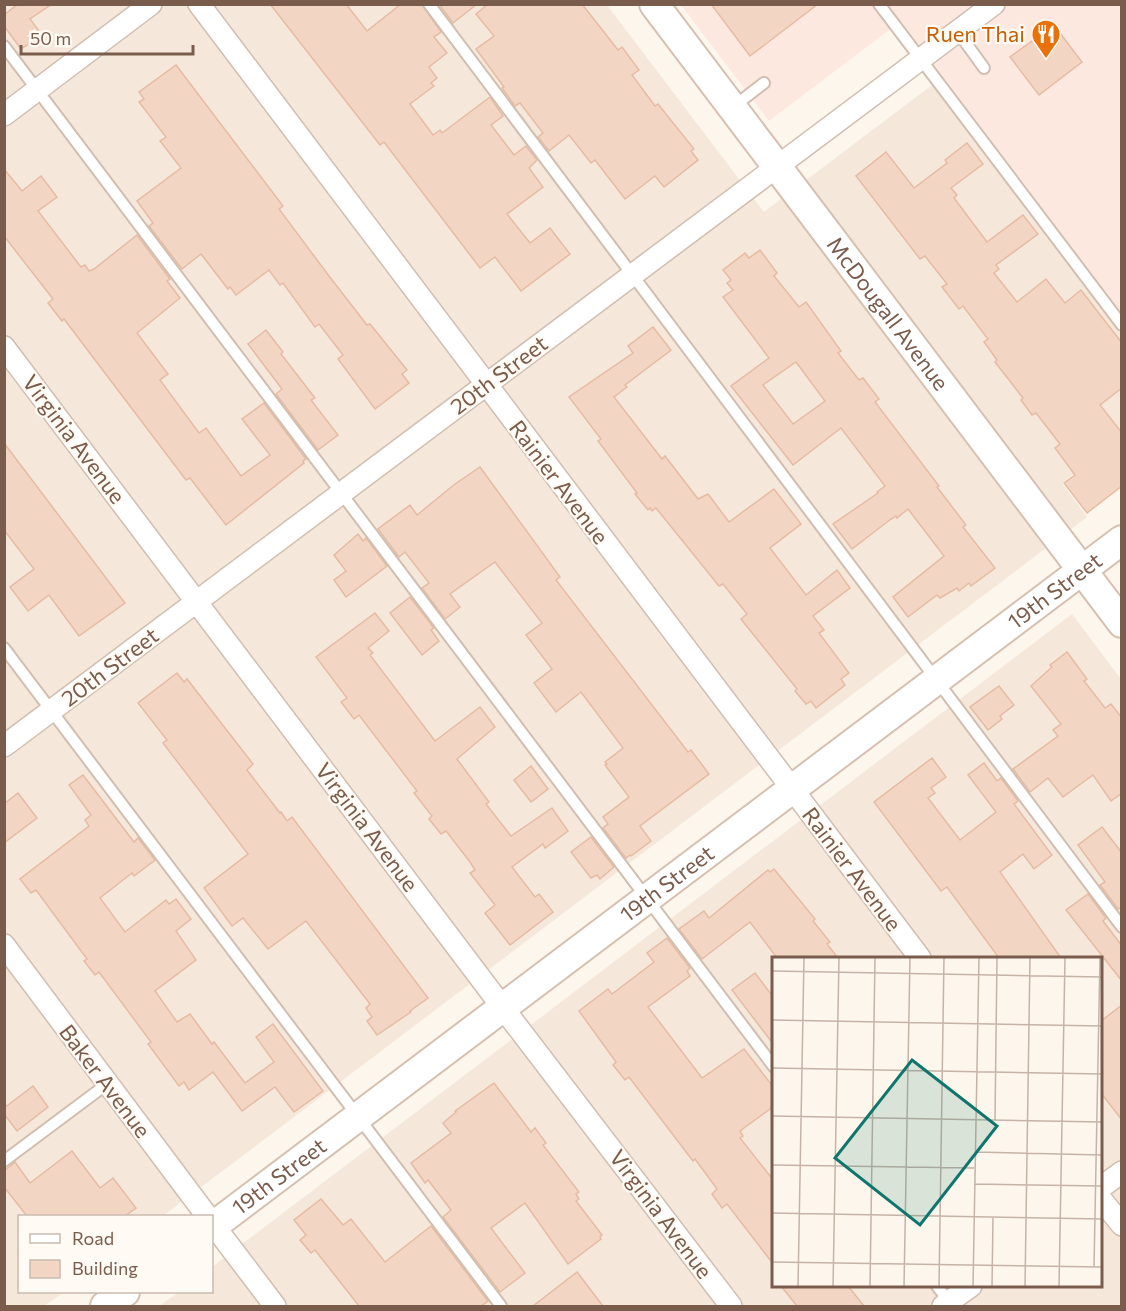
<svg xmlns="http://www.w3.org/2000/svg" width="1126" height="1311" font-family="Commissioner,sans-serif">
<rect width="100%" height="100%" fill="#fdf6ec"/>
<!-- residential -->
<g fill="#f5e8da" fill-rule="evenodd">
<polygon points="5,5 607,5 764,212 932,85 1121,334 1121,438 1062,483 1087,517 163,1216 20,1216 20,1292 64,1292 44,1306 5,1306"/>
<path d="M1072,614l49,65v627h-962l20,-14h33v-25zM774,958h326v328h-326z"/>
</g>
<!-- commercial -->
<polygon fill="#fde8e0" points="681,5 1121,5 1121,313 901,21 769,121"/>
<!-- building -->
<g fill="#f3d5c3" stroke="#e6bba3" stroke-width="1.5" fill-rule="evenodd">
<polygon points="18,4 52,4 30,19 42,35 21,49 4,26 4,15"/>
<polygon points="270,4 346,4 367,31 401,4 422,4 441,32 434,37 447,53 429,67 437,78 431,83 434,86 410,104 433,135 440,130 442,133 490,97 503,116 491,125 514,155 526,146 537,160 529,168 543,187 507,214 530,243 550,228 570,254 521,291 495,257 480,268 384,142 380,145"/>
<polygon points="439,4 477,4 453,23"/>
<polygon points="488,4 582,4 618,50 622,47 639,70 632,75 655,106 658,104 694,149 691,151 698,160 664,187 655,176 625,199 595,160 591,163 569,135 549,151 538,137 543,133 520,103 515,106 502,88 504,87 476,49 494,36 476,14"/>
<polygon points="711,4 818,4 750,56"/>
<polygon points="1054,25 1082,62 1039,95 1010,57"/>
<polygon points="176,65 283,206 279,209 329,276 367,325 370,324 407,370 402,374 409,383 375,409 338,359 343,355 319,324 315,327 283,283 280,285 269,270 236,295 230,287 228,289 201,254 182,269 149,226 153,223 137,201 181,168 160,141 166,137 139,102 144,99 139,92"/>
<polygon points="967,143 983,164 951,188 957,195 954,198 987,242 1023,215 1038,234 996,265 999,269 994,273 1017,302 1046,279 1065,303 1081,290 1122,343 1122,388 1100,405 1122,433 1122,486 1087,513 1064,483 1075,475 1055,448 1060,444 1036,413 1032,415 1021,400 1023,398 995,362 997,360 984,342 988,339 963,306 959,309 942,287 947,284 925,256 920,259 856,176 886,152 914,188 947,163 945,160"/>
<polygon points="4,169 22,191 41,176 57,197 38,211 81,267 85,265 89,271 94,269 137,235 170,279 167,281 180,298 137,333 168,374 160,380 199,433 206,428 241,476 270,455 242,419 264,403 306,459 303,461 304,463 226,525 190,478 186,480 64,319 62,321 48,303 53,299 4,236"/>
<path d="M760,250l17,23 -3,3 25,31 7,-5 35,49 -3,2 21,27 4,-2 16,21 -4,3 64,84 -2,1 29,38 -3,2 32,41 -24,18 -2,-3 -10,8 -2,-3 -17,10 -3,-3 -29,22 -15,-20 51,-41 -36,-47 -11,9 -1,-2 -5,3 -39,30 -19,-25 45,-31 -1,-1 8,-6 -44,-58 -48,37 -62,-79 38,-28 -46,-61 10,-7 -6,-7 4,-3 -8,-10 22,-17 4,5zM796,362l29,39 -32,23 -30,-39z"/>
<polygon points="653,327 671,350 625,385 627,387 614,397 662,459 665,456 698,499 708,494 729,522 774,489 801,524 770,548 806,595 837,570 850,588 813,616 824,630 819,633 849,673 841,679 845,685 816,708 811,701 806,704 795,691 797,689 741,619 747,614 723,584 719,586 656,508 652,511 650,508 648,510 635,494 637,493 598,441 601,439 569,397 633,353 628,346"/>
<polygon points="266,330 283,352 281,354 315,398 311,400 338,435 318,450 276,394 282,389 248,344"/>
<polygon points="4,443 125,603 79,636 49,595 28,611 10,587 34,569 4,530"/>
<polygon points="480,467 560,577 556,580 688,752 691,750 709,774 640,826 651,841 631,856 630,855 626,858 603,828 608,824 603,817 629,797 605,765 607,764 605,762 623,748 581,692 556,712 534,683 552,669 526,635 542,623 495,562 450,594 460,607 445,619 422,588 429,583 405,552 399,557 378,529 410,505 417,515 455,484"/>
<polygon points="358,534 363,541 366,538 387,566 346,597 334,580 346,571 334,555"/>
<polygon points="410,597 434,628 431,630 439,641 422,655 390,613"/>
<polygon points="375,613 389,631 368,648 373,653 370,655 435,741 480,707 495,727 457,759 489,802 486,804 511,836 552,808 568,831 545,848 543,844 512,867 535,897 539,894 553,912 510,945 485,913 495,905 470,873 475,870 470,862 446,831 441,834 429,819 432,816 414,793 417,791 359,715 354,719 341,702 347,698 316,657"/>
<polygon points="1067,652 1087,679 1084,681 1105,708 1111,704 1122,718 1122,793 1111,801 1093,775 1063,797 1048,778 1030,792 1013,769 1058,736 1053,730 1061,724 1031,686 1052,667 1050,665"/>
<polygon points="177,673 184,682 187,679 253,764 247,770 280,813 281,812 287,821 292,817 428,998 410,1011 411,1012 377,1035 367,1021 372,1017 366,1008 370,1004 306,921 268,949 243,918 232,926 204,888 248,854 163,743 167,740 138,703"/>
<polygon points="999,686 1014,705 1000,716 1002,719 988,730 970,707"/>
<polygon points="932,758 946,777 931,788 935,793 928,798 960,840 996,812 968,775 984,763 997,781 1001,778 1018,801 1014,804 1052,855 1034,869 1023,854 1000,872 1061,958 999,958 947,887 941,891 874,802"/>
<polygon points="531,766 548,789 531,802 514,780"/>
<polygon points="83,775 134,842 138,838 155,860 134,876 132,873 100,898 125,932 166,900 169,904 176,899 191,919 176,931 196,960 155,991 177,1022 190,1014 212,1044 214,1042 245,1083 274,1062 256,1037 273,1024 323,1091 294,1112 275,1087 242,1111 213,1072 189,1090 184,1082 179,1086 148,1044 151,1042 99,972 95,975 84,961 87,959 36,890 31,893 20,879 89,826 85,820 91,815 69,785"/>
<polygon points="18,793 37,818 4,843 4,804"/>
<polygon points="1102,827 1122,853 1122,907 1118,909 1100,885 1105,882 1078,845"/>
<polygon points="591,837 614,867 600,879 597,875 591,878 571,852"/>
<polygon points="774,869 815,919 813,921 830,942 827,944 838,958 777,958 750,922 702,959 679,929 704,911 709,918 768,870 770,872"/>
<polygon points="1088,894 1106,918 1103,921 1122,946 1122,981 1066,910"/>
<polygon points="667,938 690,968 687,971 690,976 648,1007 702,1078 744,1049 774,1088 774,1106 740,1131 743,1136 740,1138 774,1181 774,1265 727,1204 722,1208 712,1194 717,1189 695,1159 693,1161 629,1077 625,1080 613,1065 616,1062 579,1011 608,989 612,994 654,962 647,953"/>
<polygon points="755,973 774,998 774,1045 732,990"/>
<polygon points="1122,1005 1122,1120 1101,1093 1101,1021"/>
<polygon points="494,1083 531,1132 535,1128 546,1143 543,1145 579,1192 576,1194 579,1199 576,1201 602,1235 600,1237 601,1239 568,1264 525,1203 491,1228 525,1273 500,1292 443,1217 451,1210 428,1180 425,1183 411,1163 451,1133 443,1123 456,1112 455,1111"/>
<polygon points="33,1086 48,1107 17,1131 4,1114 4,1108"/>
<polygon points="72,1151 100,1188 113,1178 136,1208 125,1216 27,1216 4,1187 4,1171 15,1162 30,1183"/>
<polygon points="321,1199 343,1225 351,1219 385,1262 431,1226 488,1301 481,1306 359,1306 315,1250 311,1253 300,1240 306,1235 294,1220"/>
<polygon points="577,1272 603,1306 533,1306"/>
<polygon points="781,1286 848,1286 864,1306 797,1306"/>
</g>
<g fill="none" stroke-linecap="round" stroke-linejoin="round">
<!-- lane casing -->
<g stroke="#d1beb0" stroke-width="14">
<g id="lane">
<polyline points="429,4 1122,927"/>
<polyline points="879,4 1122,325"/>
<polyline points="958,32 984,68"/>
<polyline points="4,46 774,1067"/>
<polyline points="733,107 764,83"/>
<polyline points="4,648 501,1306"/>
<polyline points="4,1161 107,1084"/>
<polyline points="937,1286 951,1304"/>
</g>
</g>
<!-- street casing -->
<g stroke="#d1beb0" stroke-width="24">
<g id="street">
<polyline points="199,4 920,958"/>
<polyline points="4,115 151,4"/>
<polyline points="4,347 503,1008 731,1306"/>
<polyline points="4,746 994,4"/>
<polyline points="4,945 207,1216"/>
<polyline points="1100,1188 1122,1172"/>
<polyline points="1100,1198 1122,1225"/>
<polyline points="212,1223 275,1306"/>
<polyline points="943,1306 971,1286"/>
</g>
</g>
<!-- secondary casing -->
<g stroke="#d6c0b0" stroke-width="32">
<g id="secondary">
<path id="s1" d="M654,4l468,619"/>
<path id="s2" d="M212,1227l910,-687"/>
<polyline points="105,1306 125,1292"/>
</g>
</g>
<!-- lane -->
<use href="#lane" stroke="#fff" stroke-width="10"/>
<!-- street -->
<use href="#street" stroke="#fff" stroke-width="21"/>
<!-- secondary -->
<use href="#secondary" stroke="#fff" stroke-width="28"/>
</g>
<!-- icons -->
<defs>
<g id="restaurant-pin" transform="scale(1.5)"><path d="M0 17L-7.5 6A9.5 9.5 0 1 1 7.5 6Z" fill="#e8710a" stroke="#fffaf3"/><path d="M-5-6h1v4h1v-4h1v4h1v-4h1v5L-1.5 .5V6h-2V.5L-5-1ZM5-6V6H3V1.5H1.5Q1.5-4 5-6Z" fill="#fff"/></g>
</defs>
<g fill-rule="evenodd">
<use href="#restaurant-pin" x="1046" y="34"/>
</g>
<g text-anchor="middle" stroke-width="4.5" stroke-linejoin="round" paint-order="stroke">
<!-- food labels -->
<g font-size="22" fill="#c56008" stroke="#fffaf3" text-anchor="end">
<text x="1025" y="42">Ruen Thai</text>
</g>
<!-- street labels -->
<g font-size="22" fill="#7a5c4d" stroke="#fffaf3">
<text dy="8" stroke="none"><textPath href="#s1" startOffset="388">McDougall Avenue</textPath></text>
<text transform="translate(499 375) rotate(-37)" y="8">20th Street</text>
<text transform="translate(74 439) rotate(53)" y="8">Virginia Avenue</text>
<text transform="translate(559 482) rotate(53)" y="8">Rainier Avenue</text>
<text dy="8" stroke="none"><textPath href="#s2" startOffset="1056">19th Street</textPath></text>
<text transform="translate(110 667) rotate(-37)" y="8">20th Street</text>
<text transform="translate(367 827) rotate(53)" y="8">Virginia Avenue</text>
<text transform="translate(852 869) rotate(53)" y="8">Rainier Avenue</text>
<text dy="8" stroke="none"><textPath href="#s2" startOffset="570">19th Street</textPath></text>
<text transform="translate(105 1081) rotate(53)" y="8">Baker Avenue</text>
<text dy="8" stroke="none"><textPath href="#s2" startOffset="84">19th Street</textPath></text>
<text transform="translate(661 1214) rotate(53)" y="8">Virginia Avenue</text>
</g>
</g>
<!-- overview -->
<g transform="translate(772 957)">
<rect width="330" height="330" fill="#fdf6ec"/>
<path fill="none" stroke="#c5b3a7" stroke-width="1.5" d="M0,14l330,6M0,63l330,6M0,111l330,6M0,159l330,6M223,163l2,-163M204,195l126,3M0,208l202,3M203,227l127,2M0,256l330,6M0,305l330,5M322,310l6,-310M26,330l6,-330M61,330l6,-330M98,330l5,-330M132,330l6,-330M167,330l5,-330M201,330l6,-330M220,330l1,-70M253,330l5,-330M287,330l6,-330"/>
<path fill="#0f766e" fill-opacity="0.15" stroke="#0f766e" stroke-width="3" d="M140,103l85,66 -77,99 -85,-67z"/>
<rect width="330" height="330" fill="none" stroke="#7a5c4d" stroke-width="3"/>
</g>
<!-- border -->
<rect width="1126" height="1311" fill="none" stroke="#7a5c4d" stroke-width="12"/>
<!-- legend -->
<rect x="18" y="1215" width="195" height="78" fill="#fffaf3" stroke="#cabbb1" stroke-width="1.5"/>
<rect x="30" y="1234" width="30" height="9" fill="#ffffff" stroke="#cabbb1" stroke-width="1.5"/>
<text x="72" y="1245" font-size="18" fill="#7a5c4d">Road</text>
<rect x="30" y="1260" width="30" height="18" fill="#f3d5c3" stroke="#cabbb1" stroke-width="1.5"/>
<text x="72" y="1275" font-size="18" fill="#7a5c4d">Building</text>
<!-- scale -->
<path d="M21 45v9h172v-9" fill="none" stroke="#7a5c4d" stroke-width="3"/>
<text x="30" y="45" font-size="18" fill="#7a5c4d" stroke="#fffaf3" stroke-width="4.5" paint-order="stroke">50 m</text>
</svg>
